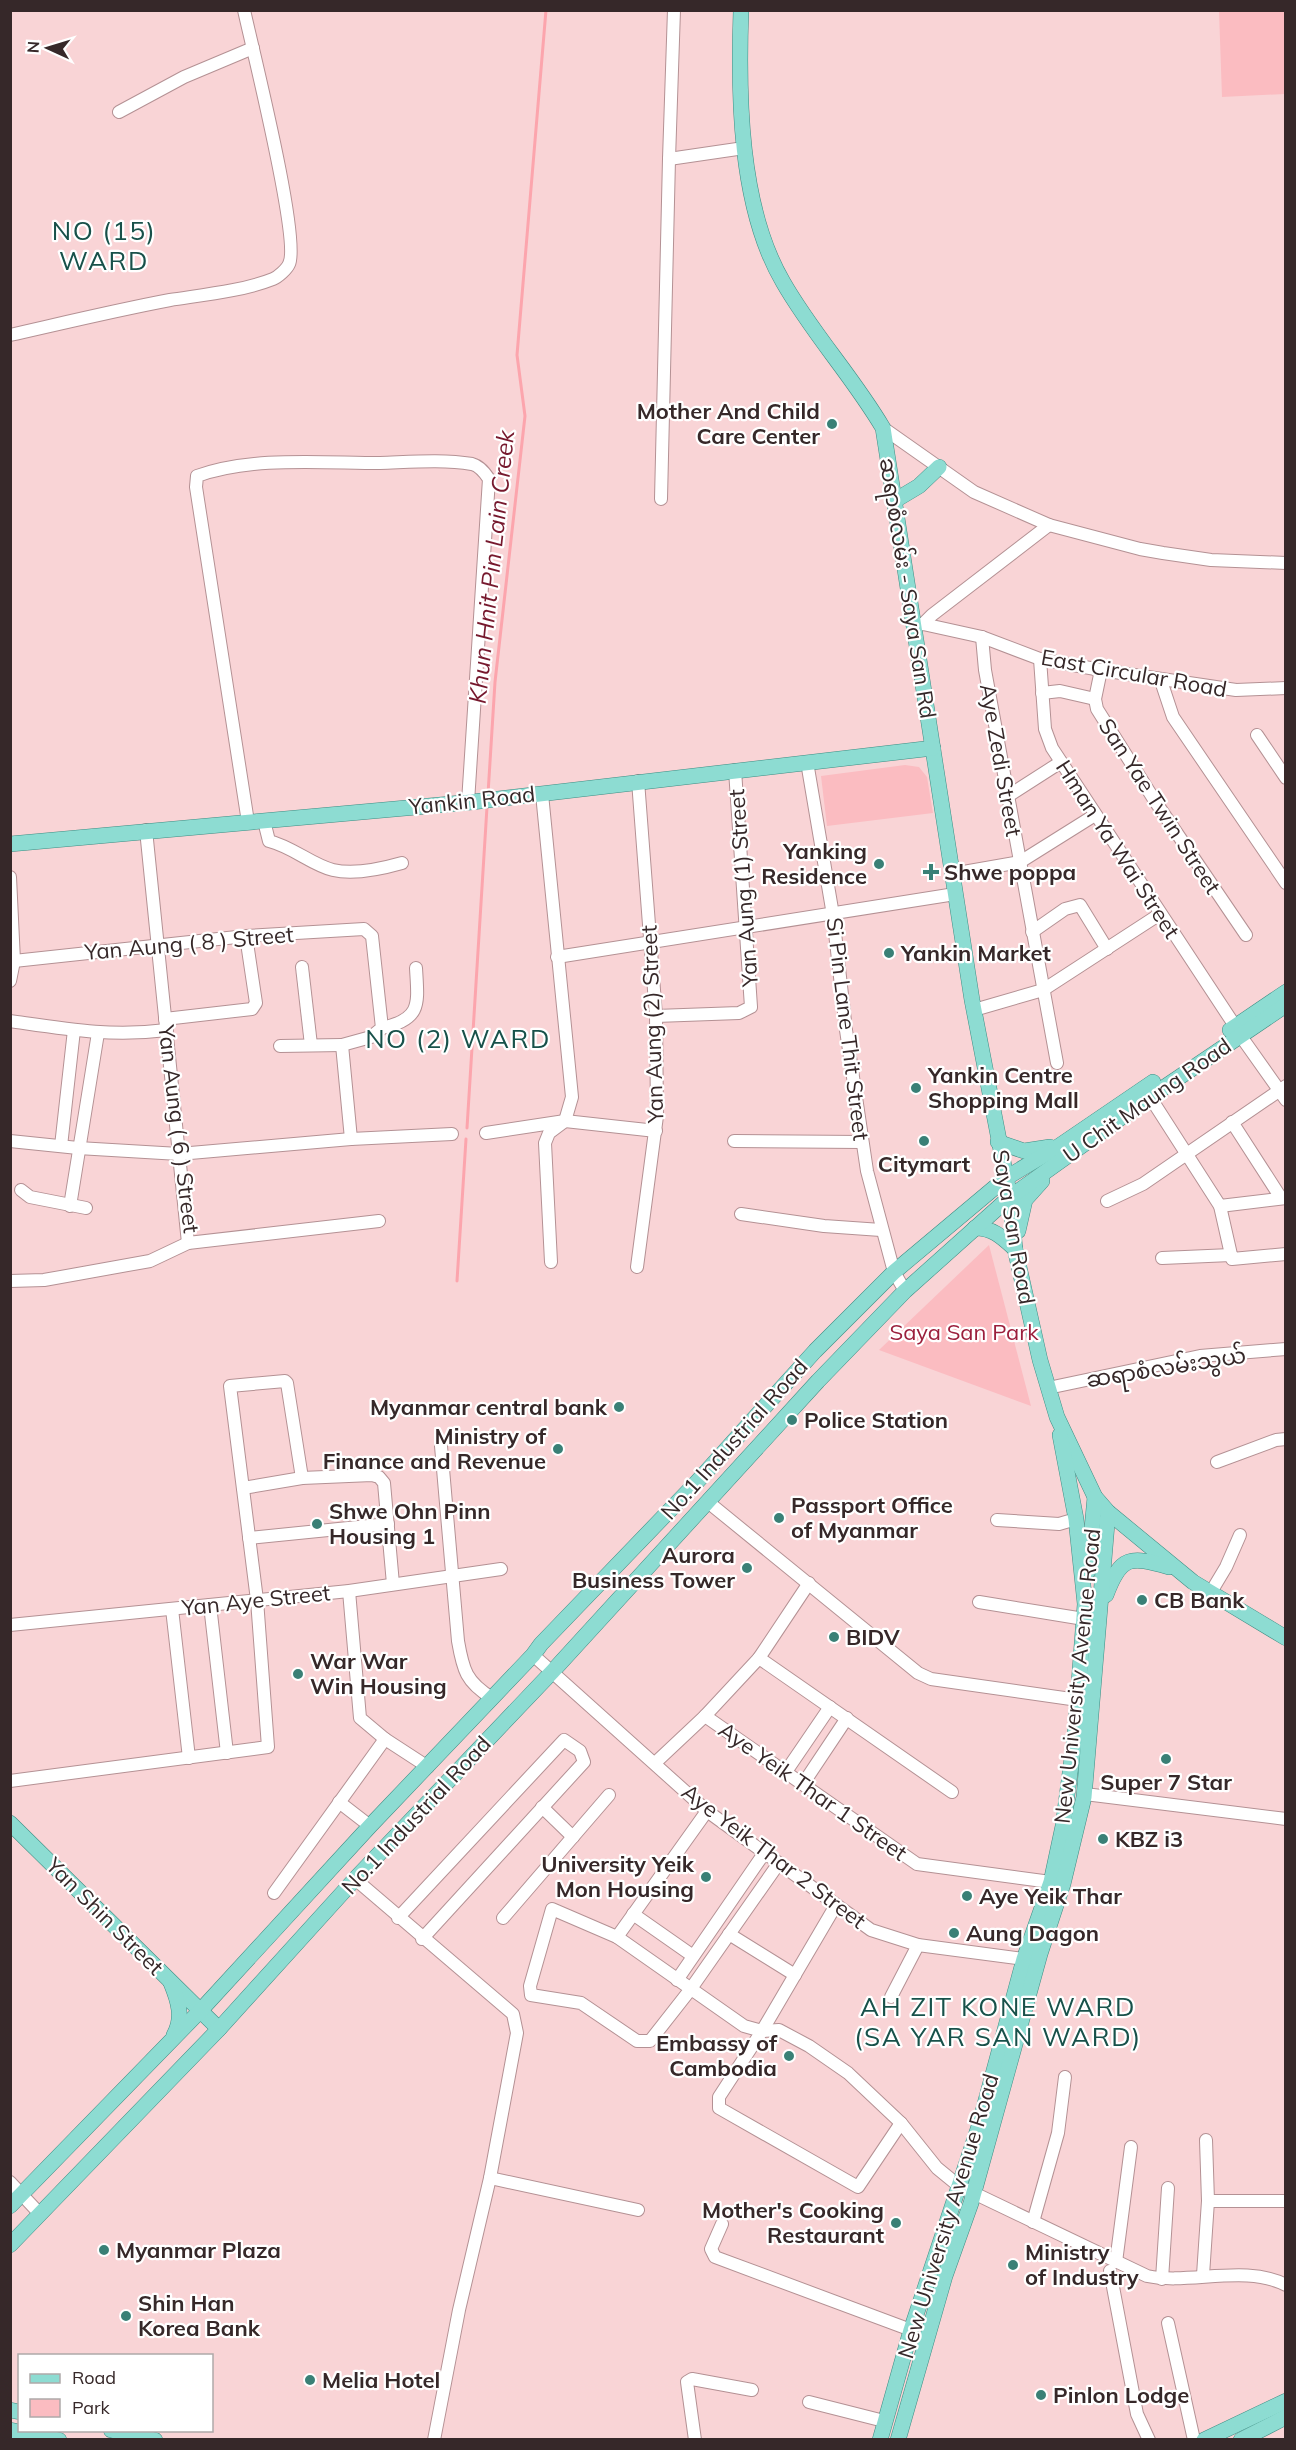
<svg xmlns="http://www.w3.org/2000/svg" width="1296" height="2450" font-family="Mulish,'Noto Sans Myanmar',sans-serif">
<rect width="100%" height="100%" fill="#f9d4d6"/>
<!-- green -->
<g fill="#fbbcc1">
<polygon points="1219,11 1285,11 1285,94 1222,97"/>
<polygon points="905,765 919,767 927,777 933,813 827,826 821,776"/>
<polygon points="989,1245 1031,1406 879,1350"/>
</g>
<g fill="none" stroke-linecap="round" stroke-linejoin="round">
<!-- stream -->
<g stroke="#fca5ad" stroke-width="3">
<polyline points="488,794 495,682 525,416 517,355 546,10"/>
<polyline points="467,1128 487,807"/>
<polyline points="457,1281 466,1139"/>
</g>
<!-- minor casing -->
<g stroke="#b49194" stroke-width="14">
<g id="minor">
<polyline points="119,112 184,77 253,48"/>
<polyline points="669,159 744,148"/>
<path d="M10,335c53,-12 107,-25 160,-35 32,-5 73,-9 103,-21 5,-2 14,-10 16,-15 12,-23 -37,-217 -45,-254"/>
<polyline points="883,428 974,492 1049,525 1140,549 1163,553 1211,560 1286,563"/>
<polyline points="661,499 669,159 674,10"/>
<polyline points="923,624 932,615 1049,525"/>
<polyline points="914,625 923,624 982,637 1040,659 1101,670 1236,690 1286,688"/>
<polyline points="982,637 985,670 1057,1063"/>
<polyline points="1040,659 1045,729 1052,748 1235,1026"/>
<polyline points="1101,670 1095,699 1097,709 1155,801 1246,935"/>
<polyline points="1161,681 1173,717 1286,883"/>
<polyline points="1042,693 1060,691 1095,699"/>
<polyline points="1257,735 1286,778"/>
<polyline points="807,762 833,915 846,1030 867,1171 894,1272 905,1291"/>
<polyline points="542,794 572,1097 565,1121 549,1133 545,1143 551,1262"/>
<polyline points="1008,796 1061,762"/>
<path d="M264,821l5,20c24,6 43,24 64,29 22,5 48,-1 69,-7"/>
<path d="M248,822l-52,-335 1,-11c55,-20 126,-13 183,-13 30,-1 63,-4 92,1 8,2 13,9 17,15l-21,323"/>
<polyline points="146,830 188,1243"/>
<polyline points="952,874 1020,862 1095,815"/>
<polyline points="10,877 14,961 10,981"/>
<polyline points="1032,932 1065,909 1080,905 1107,949"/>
<polyline points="557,957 955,894"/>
<polyline points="14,961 246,936 364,929 372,936 382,1028 371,1037 342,1045 351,1139"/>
<polyline points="302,967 311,1045"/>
<polyline points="974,1010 1043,990 1160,914"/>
<polyline points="656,1016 739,1013 751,1007 735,770"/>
<polyline points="165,1019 252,1009 256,1003 246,936"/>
<path d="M10,1021c56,8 100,16 157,9"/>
<path d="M382,1028c40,-9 36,-24 34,-60"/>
<polyline points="1240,1035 1286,1100"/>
<polyline points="280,1046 342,1045"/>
<polyline points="1150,1097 1220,1206 1232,1259 1286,1254"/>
<polyline points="1232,1122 1281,1198"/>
<polyline points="486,1133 565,1121 656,1131"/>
<polyline points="10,1141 78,1148 179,1154 351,1139 452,1134"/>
<polyline points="734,1141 862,1142"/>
<polyline points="61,1146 74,1030"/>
<polyline points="21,1190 30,1197 86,1208"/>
<polyline points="1107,1201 1143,1184 1286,1086"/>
<polyline points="70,1206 98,1033"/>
<polyline points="1220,1206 1286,1198"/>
<polyline points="741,1214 824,1226 881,1230"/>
<polyline points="1162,1258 1231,1255"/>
<polyline points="637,1267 657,1116 656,1016 638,781"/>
<polyline points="10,1281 44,1280 150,1261 188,1243 379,1221"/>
<polyline points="1048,1388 1200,1356 1286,1349"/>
<path d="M441,1446l17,195c5,29 8,41 34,57"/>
<polyline points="1217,1462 1276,1440 1286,1439"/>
<polyline points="243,1488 302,1478 372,1475 379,1477 384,1483 393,1584"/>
<polyline points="708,1502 918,1673 931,1679 1078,1700"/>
<polyline points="997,1520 1059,1524 1076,1519"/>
<polyline points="249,1538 388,1524"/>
<polyline points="349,1591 360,1718 385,1739 428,1767"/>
<polyline points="1211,1592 1226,1567 1240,1535"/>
<polyline points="979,1602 1084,1619"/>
<polyline points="210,1605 227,1753"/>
<polyline points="172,1609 189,1758"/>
<polyline points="10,1625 349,1591 501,1569"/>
<polyline points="533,1655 707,1811 871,1930 918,1945 1024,1959"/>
<polyline points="759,1658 952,1792"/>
<polyline points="705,1716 917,1864 1058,1883"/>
<polyline points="655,1763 705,1716 759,1658 809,1583"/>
<polyline points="785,1773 830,1707"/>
<polyline points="10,1781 268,1747 257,1600 230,1386 285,1381 287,1383 302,1478"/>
<polyline points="803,1784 847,1718"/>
<polyline points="1085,1794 1286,1819"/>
<polyline points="339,1802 370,1826"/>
<polyline points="542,1807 573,1837"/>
<path d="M779,1863l-89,127 -40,51h-13l-56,-38 -50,-8 -1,-9 22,-77 65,28 127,89 18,5 17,-1 30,16 39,27 53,50 36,45 22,18 188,90c42,9 99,-12 139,9"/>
<polyline points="355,1879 513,2014 517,2033 490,2178 459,2310 434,2440"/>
<polyline points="274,1893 385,1739"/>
<polyline points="836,1905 762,2031 719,2097 719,2108 858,2187 901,2123"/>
<polyline points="633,1914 693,1956"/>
<polyline points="398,1918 564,1740 580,1751 584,1762 422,1939"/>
<polyline points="503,1918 609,1795"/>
<polyline points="729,1934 795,1975"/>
<polyline points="617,1937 707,1811"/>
<polyline points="677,1980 765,1852"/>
<polyline points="891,1997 918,1945"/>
<polyline points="1206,2140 1208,2201"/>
<polyline points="490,2178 638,2210"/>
<polyline points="10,2182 40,2214"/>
<polyline points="1033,2222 1058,2133 1065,2077"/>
<polyline points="722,2224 711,2249 715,2257 911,2330"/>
<polyline points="1116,2262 1131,2147"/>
<polyline points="1110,2271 1137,2414 1149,2440"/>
<polyline points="1203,2275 1208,2201 1286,2201"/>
<polyline points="1162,2279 1168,2188"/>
<polyline points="1168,2323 1194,2440"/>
<polyline points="809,2402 884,2421"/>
<polyline points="695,2440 687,2382 692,2379 752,2390"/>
</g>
</g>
<!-- major casing -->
<g stroke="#3d8d83" stroke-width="16">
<g id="major">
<path d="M741,10c-3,85 -2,197 42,272 29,51 70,95 100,146l89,572 38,197 5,52 25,111 17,57 38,80 13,15 85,70 93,56"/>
<polyline points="894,501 919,486 939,467"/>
<polyline points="10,844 472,802 933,748"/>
<polyline points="1230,1030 1286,992"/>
<polyline points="998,1142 1024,1151 1050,1147"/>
<path d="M975,1228c18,0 27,9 40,21"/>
<polyline points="1018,1231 1025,1200 1042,1181"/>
<polyline points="1088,1571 1095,1497"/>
<path d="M1106,1595c15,-40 24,-39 63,-28"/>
<polyline points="10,1823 219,2029"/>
<path d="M171,1983c7,17 13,35 3,52"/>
<polyline points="10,2206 201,2010 370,1826 533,1655 541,1644 696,1483 815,1351 894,1272 1006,1178 1059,1146 1153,1082"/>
<polyline points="10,2245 219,2029 355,1879 552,1672 818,1381 905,1291 1010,1197 1150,1097 1286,1005"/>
<polyline points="10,2410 20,2412"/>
<polyline points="10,2430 59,2440"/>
<polyline points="111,2430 155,2440"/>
<polyline points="880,2440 911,2330 979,2126 1024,1959 1051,1882 1063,1826 1075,1735 1085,1604 1076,1519 1060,1435"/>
<polyline points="898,2440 945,2276 971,2203 1040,1954 1063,1884 1084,1797 1108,1512"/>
<polyline points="1204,2440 1286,2401"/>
<polyline points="1241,2440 1286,2417"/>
</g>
</g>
<!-- minor -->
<use href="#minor" stroke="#fff" stroke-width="12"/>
<!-- major -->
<use href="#major" stroke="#8ddcd2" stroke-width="15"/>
</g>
<!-- markers -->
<g fill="#3a8076" stroke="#fff" stroke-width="2">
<circle cx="832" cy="424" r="6"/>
<circle cx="879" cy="864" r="6"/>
<path d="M928 863h6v6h6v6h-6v6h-6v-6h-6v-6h6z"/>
<circle cx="889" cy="953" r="6"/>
<circle cx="916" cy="1088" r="6"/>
<circle cx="924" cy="1141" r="6"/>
<circle cx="619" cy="1407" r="6"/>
<circle cx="792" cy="1420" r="6"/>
<circle cx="558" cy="1449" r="6"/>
<circle cx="779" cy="1518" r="6"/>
<circle cx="317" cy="1524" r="6"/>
<circle cx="747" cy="1568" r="6"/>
<circle cx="1142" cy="1600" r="6"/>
<circle cx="834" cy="1637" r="6"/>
<circle cx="298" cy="1674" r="6"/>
<circle cx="1166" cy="1759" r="6"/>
<circle cx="1103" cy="1839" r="6"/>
<circle cx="706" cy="1877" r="6"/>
<circle cx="967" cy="1896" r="6"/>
<circle cx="954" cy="1933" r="6"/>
<circle cx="789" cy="2056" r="6"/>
<circle cx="896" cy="2223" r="6"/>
<circle cx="104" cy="2250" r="6"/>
<circle cx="1013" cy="2265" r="6"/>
<circle cx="126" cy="2316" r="6"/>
<circle cx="310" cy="2380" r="6"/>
<circle cx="1041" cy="2395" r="6"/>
</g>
<g text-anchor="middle" stroke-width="4.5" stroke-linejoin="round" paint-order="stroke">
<!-- poi labels -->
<g font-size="22" font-weight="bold" fill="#362829" stroke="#fff" text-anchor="start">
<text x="820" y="419" text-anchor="end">Mother And Child<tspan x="820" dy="25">Care Center</tspan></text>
<text x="867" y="859" text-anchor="end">Yanking<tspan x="867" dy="25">Residence</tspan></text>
<text x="944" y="880">Shwe poppa</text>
<text x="901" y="961">Yankin Market</text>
<text x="928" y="1083">Yankin Centre<tspan x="928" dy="25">Shopping Mall</tspan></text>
<text x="924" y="1172" text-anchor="middle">Citymart</text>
<text x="607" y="1415" text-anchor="end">Myanmar central bank</text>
<text x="804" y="1428">Police Station</text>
<text x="546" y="1444" text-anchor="end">Ministry of<tspan x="546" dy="25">Finance and Revenue</tspan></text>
<text x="791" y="1513">Passport Office<tspan x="791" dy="25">of Myanmar</tspan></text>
<text x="329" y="1519">Shwe Ohn Pinn<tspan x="329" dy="25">Housing 1</tspan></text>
<text x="735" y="1563" text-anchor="end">Aurora<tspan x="735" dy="25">Business Tower</tspan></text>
<text x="1154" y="1608">CB Bank</text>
<text x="846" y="1645">BIDV</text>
<text x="310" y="1669">War War<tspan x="310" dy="25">Win Housing</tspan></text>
<text x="1166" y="1790" text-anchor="middle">Super 7 Star</text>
<text x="1115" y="1847">KBZ i3</text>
<text x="694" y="1872" text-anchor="end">University Yeik<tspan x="694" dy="25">Mon Housing</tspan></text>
<text x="979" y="1904">Aye Yeik Thar</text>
<text x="966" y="1941">Aung Dagon</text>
<text x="777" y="2051" text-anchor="end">Embassy of<tspan x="777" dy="25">Cambodia</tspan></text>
<text x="884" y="2218" text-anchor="end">Mother's Cooking<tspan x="884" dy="25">Restaurant</tspan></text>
<text x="116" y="2258">Myanmar Plaza</text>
<text x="1025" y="2260">Ministry<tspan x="1025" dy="25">of Industry</tspan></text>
<text x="138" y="2311">Shin Han<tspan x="138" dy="25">Korea Bank</tspan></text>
<text x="322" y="2388">Melia Hotel</text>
<text x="1053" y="2403">Pinlon Lodge</text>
</g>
<!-- street labels -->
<g font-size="22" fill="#362829" stroke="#fff">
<text transform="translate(908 588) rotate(81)" y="8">ဆရာစံလမ်း - Saya San Rd</text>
<text transform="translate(1134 673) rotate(10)" y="8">East Circular Road</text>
<text transform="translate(1001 760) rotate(80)" y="8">Aye Zedi Street</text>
<text transform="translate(472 800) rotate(-6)" y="8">Yankin Road</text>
<text transform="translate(1160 806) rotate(57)" y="8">San Yae Twin Street</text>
<text transform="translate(1118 849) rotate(57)" y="8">Hman Ya Wai Street</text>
<text transform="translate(743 888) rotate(-94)" y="8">Yan Aung (1) Street</text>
<text transform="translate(189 943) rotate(-5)" y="8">Yan Aung ( 8 ) Street</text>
<text transform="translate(652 1024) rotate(-92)" y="8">Yan Aung (2) Street</text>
<text transform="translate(848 1029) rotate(83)" y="8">Si Pin Lane Thit Street</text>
<text transform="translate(1147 1100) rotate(-35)" y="8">U Chit Maung Road</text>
<text transform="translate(179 1129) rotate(83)" y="8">Yan Aung ( 6 ) Street</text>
<text transform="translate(1014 1227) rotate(80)" y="8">Saya San Road</text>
<text transform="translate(1166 1367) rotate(-9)" y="8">ဆရာစံလမ်းသွယ်</text>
<text transform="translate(734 1439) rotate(-48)" y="8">No.1 Industrial Road</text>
<text transform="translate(256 1600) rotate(-6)" y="8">Yan Aye Street</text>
<text transform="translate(1077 1676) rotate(-84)" y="8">New University Avenue Road</text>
<text transform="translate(813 1791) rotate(35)" y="8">Aye Yeik Thar 1 Street</text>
<text transform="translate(416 1815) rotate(-47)" y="8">No.1 Industrial Road</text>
<text transform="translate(774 1856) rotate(37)" y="8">Aye Yeik Thar 2 Street</text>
<text transform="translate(105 1916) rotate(45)" y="8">Yan Shin Street</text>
<text transform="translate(948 2216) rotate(-73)" y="8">New University Avenue Road</text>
</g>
<!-- park labels -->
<g font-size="22" fill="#9b1f3c" stroke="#fff">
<text x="964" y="1340">Saya San Park</text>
</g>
<!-- water labels -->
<g font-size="24" font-style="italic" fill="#76182d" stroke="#fff">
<text transform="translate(492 567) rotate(-84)" y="8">Khun Hnit Pin Lain Creek</text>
</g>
<!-- quarter labels -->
<g font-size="26" letter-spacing="1.5" fill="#18514a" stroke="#fff">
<text x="104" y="240">NO (15)<tspan x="104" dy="30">WARD</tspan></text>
<text x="458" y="1048">NO (2) WARD</text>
<text x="998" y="2016">AH ZIT KONE WARD<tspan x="998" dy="30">(SA YAR SAN WARD)</tspan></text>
</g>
</g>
<!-- border -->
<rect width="1296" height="2450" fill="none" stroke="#362829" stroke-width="24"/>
<!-- legend -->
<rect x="18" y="2354" width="195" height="78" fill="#ffffff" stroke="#afa9a9" stroke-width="1.5"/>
<rect x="30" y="2374" width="30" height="9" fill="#8ddcd2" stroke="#afa9a9" stroke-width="1.5"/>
<text x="72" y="2384" font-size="18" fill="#362829">Road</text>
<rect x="30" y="2399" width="30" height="18" fill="#fbbcc1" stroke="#afa9a9" stroke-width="1.5"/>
<text x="72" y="2414" font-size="18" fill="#362829">Park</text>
<!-- north arrow -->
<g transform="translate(48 48) rotate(274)" stroke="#ffffff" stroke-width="4.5" paint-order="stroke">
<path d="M0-4.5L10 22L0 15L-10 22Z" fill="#362829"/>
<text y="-9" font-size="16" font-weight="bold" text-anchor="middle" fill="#362829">N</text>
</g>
</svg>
